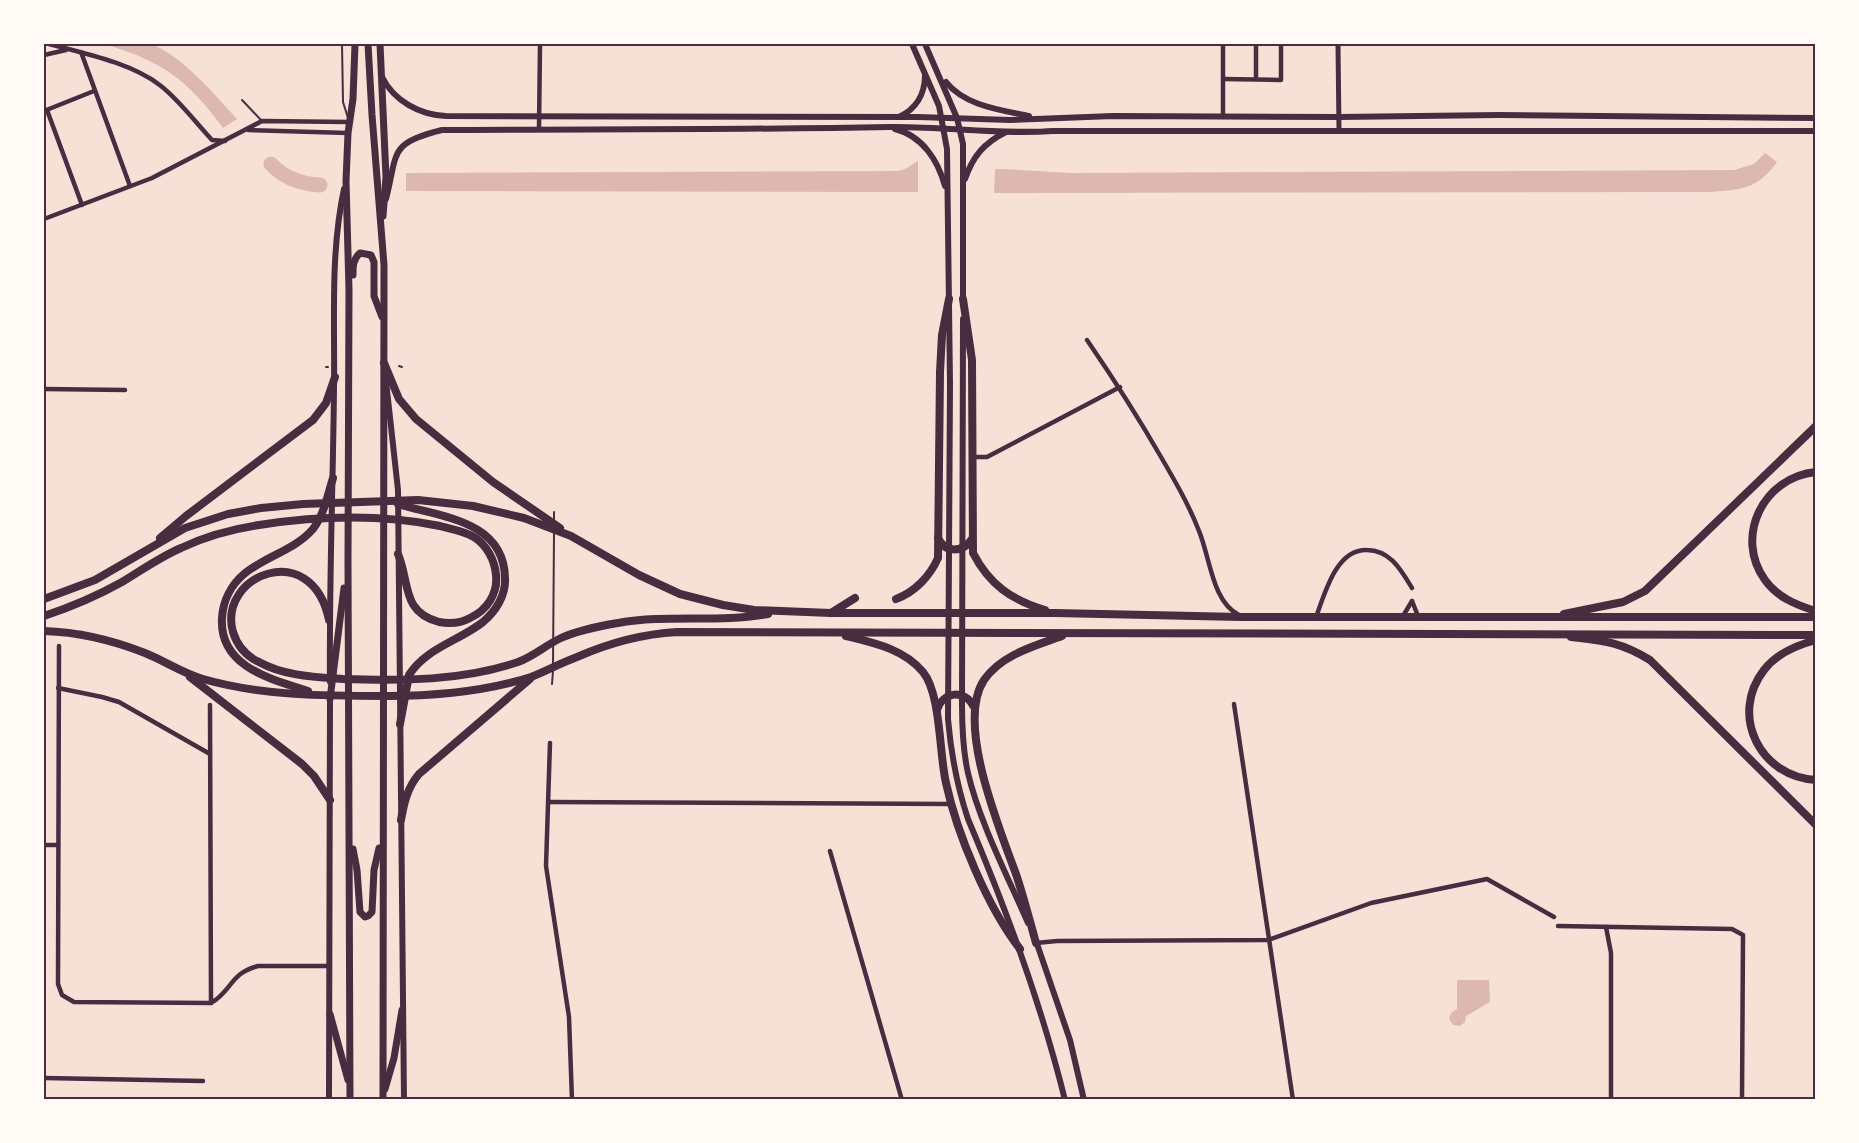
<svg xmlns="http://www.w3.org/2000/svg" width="1859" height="1143" font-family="'Nunito Sans',sans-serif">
<rect width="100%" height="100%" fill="#f7e1d7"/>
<!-- water -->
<g fill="#dcb8b0">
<path d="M103,44c14,-1 32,-4 46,0 29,7 68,53 88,75l-14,9c-35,-48 -62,-68 -120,-84z"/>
<path d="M1765,153l12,9c-20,28 -37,28 -69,30l-714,1 1,-24h9l67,4 663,-3 20,-6z"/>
<polygon points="918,161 918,192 406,191 406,173 897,171 905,169"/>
<polygon points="1457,980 1489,980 1490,1002 1466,1016 1465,1022 1460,1026 1453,1025 1449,1019 1451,1013 1457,1009"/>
</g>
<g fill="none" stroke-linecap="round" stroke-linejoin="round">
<!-- river -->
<path stroke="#dcb8b0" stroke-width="15" d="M271,164c13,14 30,20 49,21"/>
<!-- service -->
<g stroke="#4a2c40" stroke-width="2">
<polyline points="342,44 343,102 348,118"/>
<polyline points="242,100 261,120"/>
<polyline points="399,366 402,367"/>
<polyline points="326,367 328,367"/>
<polyline points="554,521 554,512"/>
<polyline points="553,665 554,533"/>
<polyline points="552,684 553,671"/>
</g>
<!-- minor -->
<g stroke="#4a2c40" stroke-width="4.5">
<path d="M49,44c34,9 83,19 112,42 19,15 34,36 51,54l13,1"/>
<polyline points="81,52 130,186"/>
<polyline points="44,55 66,50"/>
<polyline points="1223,79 1281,80 1281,44"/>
<polyline points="1256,79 1256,44"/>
<polyline points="47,110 82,205"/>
<polyline points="44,111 94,91"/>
<polyline points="1223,117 1223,44"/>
<polyline points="539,129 540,44"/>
<polyline points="248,130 348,133"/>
<polyline points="44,219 152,178 262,121 349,122"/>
<path d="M1087,340c26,38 51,77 74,117 14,24 28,48 38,74 11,26 13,71 40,84"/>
<polyline points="44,389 125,390"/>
<polyline points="972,457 987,457 1120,387"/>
<polyline points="1412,601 1418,616"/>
<polyline points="1403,616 1412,601"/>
<path d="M1316,617c9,-24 20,-68 51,-67 23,0 34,20 45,38"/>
<path d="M59,646l-1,338 4,11 12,7 137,1c21,-12 19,-30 47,-37h72"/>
<polyline points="58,688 102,697 119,702 210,754"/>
<polyline points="1234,704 1293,1100"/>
<polyline points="210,705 211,1003"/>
<polyline points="550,743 546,866 569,1017 572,1100"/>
<polyline points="549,802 951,804"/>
<polyline points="44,845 58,845"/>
<polyline points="830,851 902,1100"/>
<polyline points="1558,926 1732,929 1743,935 1742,1100"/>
<polyline points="1606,927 1611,953 1611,1100"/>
<polyline points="1036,943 1057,941 1268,940 1371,903 1487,879 1554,917"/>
<polyline points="44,1078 203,1081"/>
</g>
<!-- tertiary -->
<polyline stroke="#4a2c40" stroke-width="5" points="1338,44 1339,131"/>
<!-- secondary -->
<g stroke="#4a2c40" stroke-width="6">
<path d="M912,44l27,62 8,43 3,235 -2,335c3,35 9,67 20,100 39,92 73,184 97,281"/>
<polyline points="925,44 957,118 963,144 963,302"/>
<path d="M382,77c12,24 38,38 64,39l472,1 92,3 103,-4 226,1 160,-2 317,3"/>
<path d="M946,82c19,24 55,28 83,34"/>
<path d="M899,117c17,-8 26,-23 26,-42"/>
<path d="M895,129c28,7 43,32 50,57"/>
<path d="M965,179c8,-23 19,-36 41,-47"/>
<path d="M386,199c12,-46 2,-56 56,-69 149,-1 298,0 447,-3 55,-1 110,8 164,4h763"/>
<path d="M963,319l-1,385c0,23 1,47 6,69 11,48 40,104 60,150"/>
<polyline points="386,381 398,490 404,1100"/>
<path d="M330,682c-1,-98 3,-195 4,-293 1,-66 -4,-135 10,-200"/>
<polyline points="1036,941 1070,1040 1084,1100"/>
<polyline points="329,1100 330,695"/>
</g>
<!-- primary -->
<g stroke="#4a2c40" stroke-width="7">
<polyline points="368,44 372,115 384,265 383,1100"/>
<polyline points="380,44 386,177 383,216"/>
<path d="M353,275c0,-9 0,-16 7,-22l11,2 3,7v34l8,21"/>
<polyline points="330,699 344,588"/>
<polyline points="353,849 357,870 360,912 365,917 368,916 372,912 374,870 379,848"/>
<polyline points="330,1014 348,1080"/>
<polyline points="385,1089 394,1058 402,1010"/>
<polyline points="350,1100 348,561 349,290 346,181 348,133 353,99 355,44"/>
</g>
<!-- trunk -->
<g stroke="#4a2c40" stroke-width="8">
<path d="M963,299l9,61 1,193c16,31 38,47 72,57"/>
<polyline points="384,363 399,399 416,419 493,482 560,528"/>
<path d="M1816,472c-53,5 -82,65 -51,108 12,17 31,25 51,31"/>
<path d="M398,504c42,13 106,16 107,74 1,17 -9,33 -22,44 -24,19 -57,26 -74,53l-9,49"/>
<polyline points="160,538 186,516 313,420 326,403 335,377"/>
<path d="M938,538c7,15 25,15 34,1"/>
<polyline points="44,599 95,580 185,528 228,514 261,508 303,504 418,500 473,506 524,518 571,536 639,575 680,594 723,605 754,610 831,613 1055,613 1241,617 1816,617"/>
<path d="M896,599c19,-7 34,-23 42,-41l2,-186 2,-37 7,-36"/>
<polyline points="831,613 855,598"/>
<polyline points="1564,614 1623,602 1645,591 1816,426"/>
<path d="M44,616c27,-9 53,-20 78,-34 20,-12 38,-25 59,-34 25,-12 51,-19 78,-23 59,-9 122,-11 181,1 11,3 24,5 34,11 13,8 21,24 22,38 2,19 -9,35 -26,43 -9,5 -20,6 -31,4 -38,-10 -29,-40 -41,-68"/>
<path d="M329,620c-17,-83 -112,-45 -96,12 4,13 13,24 26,30 25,14 56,15 84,17 59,2 119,2 175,-17 16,-6 28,-17 43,-24 18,-8 39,-12 57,-15 50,-9 100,0 150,-9"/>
<path d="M44,631c35,1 68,9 101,22 20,8 37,20 58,26 59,17 123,17 184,17 49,0 97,-4 144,-19 15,-6 30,-14 46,-20 32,-14 65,-23 100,-25l1139,3"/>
<path d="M846,636c28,7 58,13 77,36 18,22 16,81 23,111 11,51 42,125 74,166"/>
<path d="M1571,637c34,4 49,5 79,23l166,165"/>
<path d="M1816,640c-19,5 -40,14 -52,30 -35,45 -4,107 52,110"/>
<polyline points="190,677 302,764 314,776 330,800"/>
<path d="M308,691c-37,-12 -89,-24 -86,-73 1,-17 9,-33 22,-44 20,-17 51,-24 69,-45 11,-14 15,-35 20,-51"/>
<path d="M937,710c6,-19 28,-21 37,-3"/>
<path d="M401,820c3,-17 6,-32 18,-46l111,-95"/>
<path d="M1036,943c-6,-22 -12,-44 -19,-66 -16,-45 -62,-153 -33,-197 17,-25 50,-34 78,-44"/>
</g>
</g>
<!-- border -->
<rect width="1859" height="1143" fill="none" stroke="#fffaf5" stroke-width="90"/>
<rect x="45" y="45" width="1769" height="1053" fill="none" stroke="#4a2c40" stroke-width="2"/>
</svg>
